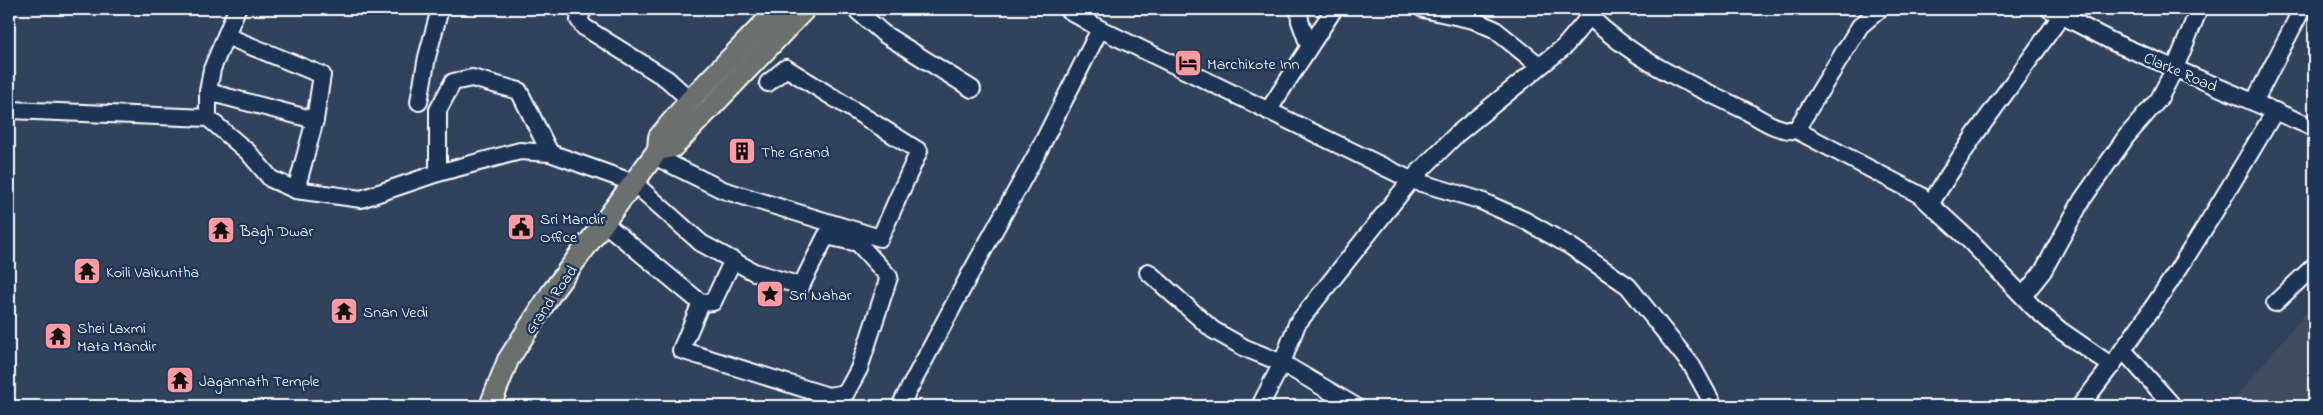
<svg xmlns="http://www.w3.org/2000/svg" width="2323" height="415" font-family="'Indie Flower',sans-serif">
<rect width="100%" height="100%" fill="#31425c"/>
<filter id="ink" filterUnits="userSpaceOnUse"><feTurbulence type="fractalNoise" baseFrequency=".02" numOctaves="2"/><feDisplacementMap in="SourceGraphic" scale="10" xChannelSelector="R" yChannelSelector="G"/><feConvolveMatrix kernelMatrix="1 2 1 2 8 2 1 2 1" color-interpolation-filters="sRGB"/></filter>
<g filter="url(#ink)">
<!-- built -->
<polygon fill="#3f4b60" points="2314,303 2314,406 2228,406"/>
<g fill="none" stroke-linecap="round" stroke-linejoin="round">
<!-- minor casing -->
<g stroke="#fff" stroke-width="20">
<g id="minor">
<polyline points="583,9 579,20 584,27 667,79 690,100"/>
<polyline points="855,9 884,34 972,89"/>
<polyline points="1067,9 1100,29 1411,180 1479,200 1524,220 1570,246 1628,286 1692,366 1714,406"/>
<polyline points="1299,9 1300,21 1309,46"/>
<polyline points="1423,9 1473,20 1494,29 1540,66"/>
<polyline points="2049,9 2115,43 2314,128"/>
<path d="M1589,16c47,45 93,64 151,92 18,8 35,24 56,22l124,65 47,43 67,70 26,22 52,36"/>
<polyline points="226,36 322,75 315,120 296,190"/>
<polyline points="208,92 315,120"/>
<polyline points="419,102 427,57 440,9"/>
<polyline points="2254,102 2302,9"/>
<polyline points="9,110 208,118 248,152 271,179 296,190 361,199 438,173 520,151 550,153 634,183 701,243 754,272 801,286 826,236 858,243 889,277 859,369 846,393 828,396 681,350 701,303 713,302 733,260"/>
<polyline points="1268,111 1334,9"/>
<polyline points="208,118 208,92 212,69 237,9"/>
<polyline points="1796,130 1860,26 1880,9"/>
<polyline points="654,156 723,190 880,238 919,151 786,68 768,83"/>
<polyline points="438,173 438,110 453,82 472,78 519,91 550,153"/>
<polyline points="1930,204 1974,136 2062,15"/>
<polyline points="604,223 701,303"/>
<polyline points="1148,272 1213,330 1245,348 1282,363 1355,406"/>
<polyline points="2023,296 2043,271 2082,200 2126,137 2159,99 2175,68 2199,9"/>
<polyline points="2275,303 2314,266"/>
<polyline points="2123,350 2173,406"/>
<polyline points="900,406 969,276 1039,150 1100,29"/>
<polyline points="1260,406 1282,363 1297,324 1411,180 1457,134 1564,47 1596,9"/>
<path d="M2080,406c74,-92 135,-193 195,-295"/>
</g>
</g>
<!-- major casing -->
<g stroke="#fff" stroke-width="24">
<g id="major">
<polyline points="658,150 673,147 805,9"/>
<polyline points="490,406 508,360 552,292 658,150 659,137 690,100 778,9"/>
</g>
</g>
<!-- minor -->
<use href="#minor" stroke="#1d3557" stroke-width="16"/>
<!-- major -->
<use href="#major" stroke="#6b706d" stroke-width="20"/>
</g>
</g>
<!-- icons -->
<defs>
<g id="hotel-square" transform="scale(1.4375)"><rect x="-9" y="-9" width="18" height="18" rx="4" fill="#ff9aa2" stroke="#1d3557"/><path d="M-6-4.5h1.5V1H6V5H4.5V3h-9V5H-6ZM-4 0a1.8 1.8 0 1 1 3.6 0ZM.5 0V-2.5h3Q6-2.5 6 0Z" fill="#111"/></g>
<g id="building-square" transform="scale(1.4375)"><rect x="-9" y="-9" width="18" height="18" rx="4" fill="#ff9aa2" stroke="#1d3557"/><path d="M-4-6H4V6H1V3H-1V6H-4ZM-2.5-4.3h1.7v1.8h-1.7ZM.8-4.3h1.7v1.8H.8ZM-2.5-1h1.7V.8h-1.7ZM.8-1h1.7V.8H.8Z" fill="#111"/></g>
<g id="civic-square" transform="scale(1.4375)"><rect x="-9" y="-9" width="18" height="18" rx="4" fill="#ff9aa2" stroke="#1d3557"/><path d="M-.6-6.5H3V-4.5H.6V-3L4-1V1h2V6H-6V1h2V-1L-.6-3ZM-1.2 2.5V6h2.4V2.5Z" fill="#111"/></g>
<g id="temple-square" transform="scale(1.4375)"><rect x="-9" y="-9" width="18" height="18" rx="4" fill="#ff9aa2" stroke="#1d3557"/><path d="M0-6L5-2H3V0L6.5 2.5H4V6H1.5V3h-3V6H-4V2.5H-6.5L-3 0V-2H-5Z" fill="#111"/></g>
<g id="sight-square" transform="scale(1.4375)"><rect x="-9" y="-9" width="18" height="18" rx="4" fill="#ff9aa2" stroke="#1d3557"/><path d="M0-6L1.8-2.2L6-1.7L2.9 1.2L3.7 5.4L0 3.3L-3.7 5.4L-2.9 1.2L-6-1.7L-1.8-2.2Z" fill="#111"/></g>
</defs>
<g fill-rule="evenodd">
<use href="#hotel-square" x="1188" y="63"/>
<use href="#building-square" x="742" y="151"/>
<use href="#civic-square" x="521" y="227"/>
<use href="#temple-square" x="221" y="230"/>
<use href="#temple-square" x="87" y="271"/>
<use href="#sight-square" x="770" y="294"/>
<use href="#temple-square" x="344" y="311"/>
<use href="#temple-square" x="58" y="336"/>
<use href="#temple-square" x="180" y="380"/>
</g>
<g text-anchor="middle" stroke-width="5" stroke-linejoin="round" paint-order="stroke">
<!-- poi labels -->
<g font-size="16" fill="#fff" stroke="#1d3557" text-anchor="start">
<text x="1207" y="69">Marchikote Inn</text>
<text x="761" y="157">The Grand</text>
<text x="540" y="224">Sri Mandir<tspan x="540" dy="18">Office</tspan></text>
<text x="240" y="236">Bagh Dwar</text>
<text x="106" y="277">Koili Vaikuntha</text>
<text x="789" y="300">Sri Nahar</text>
<text x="363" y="317">Snan Vedi</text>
<text x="77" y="333">Shei Laxmi<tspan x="77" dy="18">Mata Mandir</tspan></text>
<text x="199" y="386">Jagannath Temple</text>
</g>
<!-- street labels -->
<g font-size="16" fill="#fff" stroke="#1d3557">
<text transform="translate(2181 71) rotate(23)" y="6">Clarke Road</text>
<text transform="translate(550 299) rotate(-55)" y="6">Grand Road</text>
</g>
</g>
<!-- margin -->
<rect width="2323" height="415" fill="none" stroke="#1d3557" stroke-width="30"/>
<rect x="15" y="15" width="2293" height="385" fill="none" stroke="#fff" stroke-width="2" filter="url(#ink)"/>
</svg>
